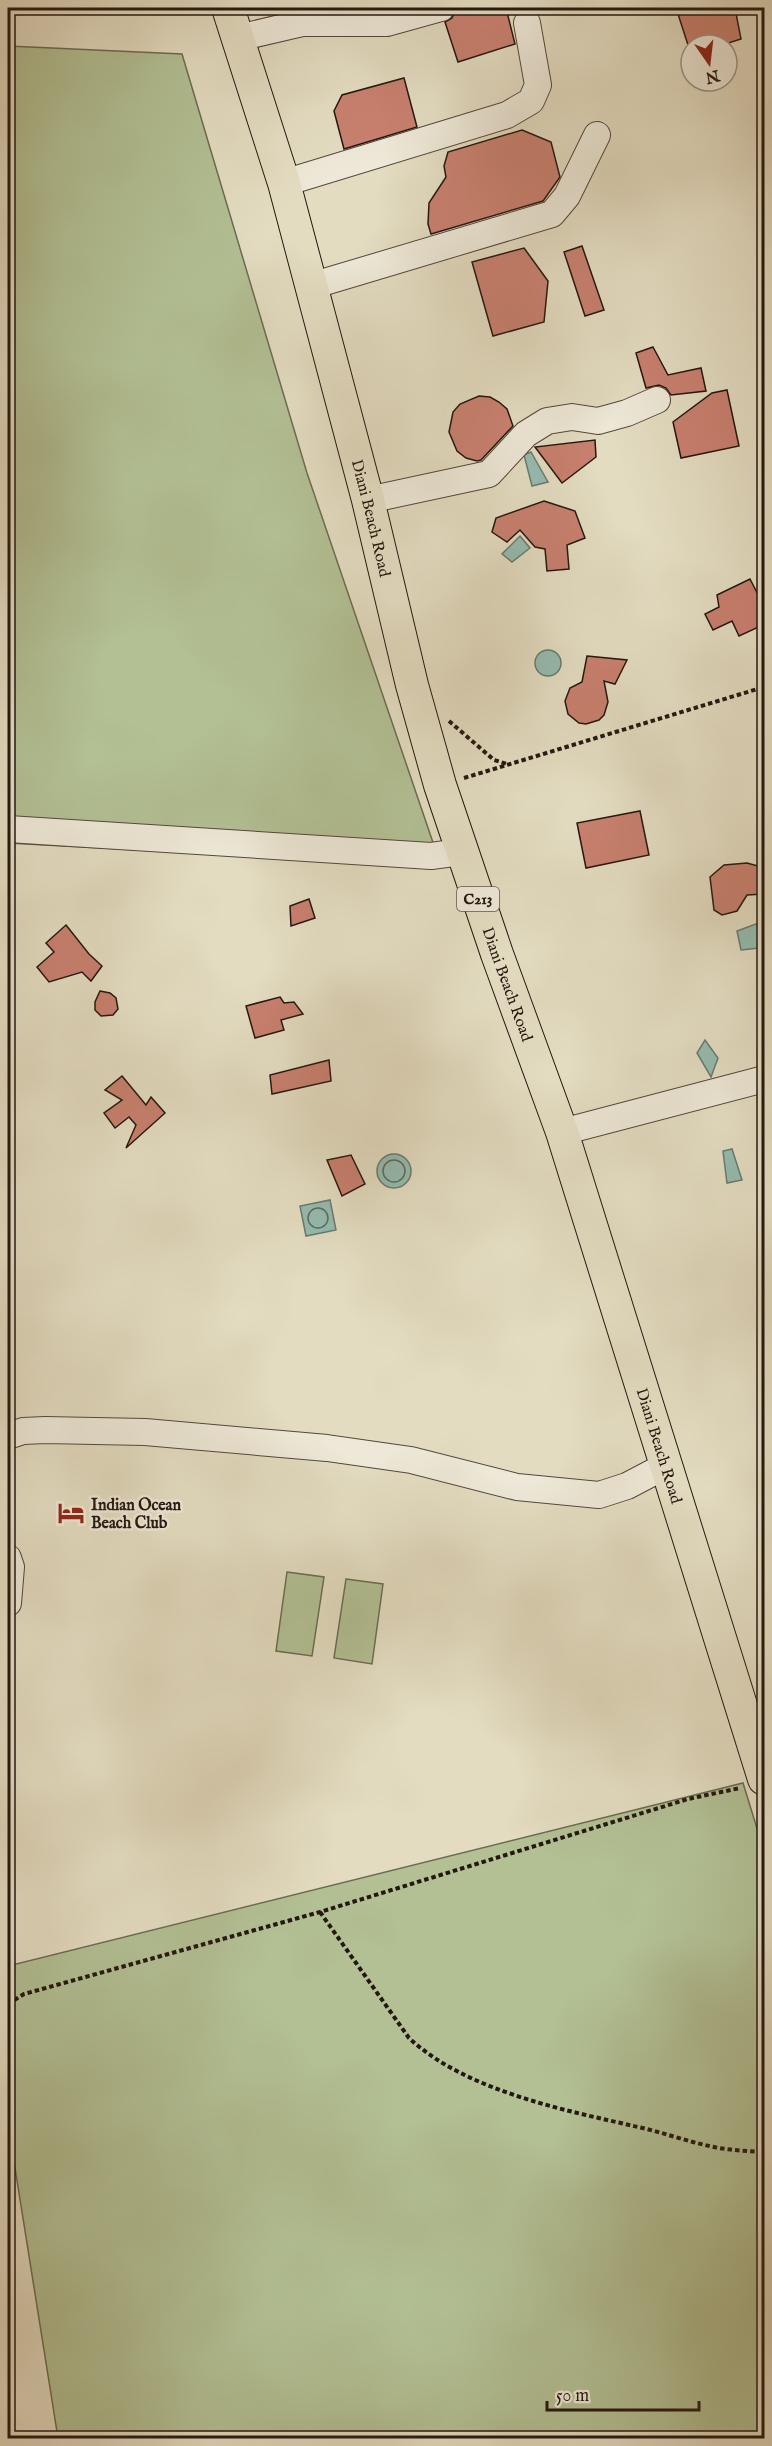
<svg xmlns="http://www.w3.org/2000/svg" width="772" height="2446" font-family="'IM FELL English',serif">
<rect width="100%" height="100%" fill="#e3dcc1"/>
<filter id="stains"><feTurbulence type="fractalNoise" baseFrequency=".00333" numOctaves="4"/><feColorMatrix values="0 0 0 0 .2 0 0 0 0 .09 0 0 0 0 .02 0 0 0 .5 -.17"/></filter>
<radialGradient id="worn" r=".72"><stop offset=".6" stop-color="#630" stop-opacity="0"/><stop offset="1" stop-color="#630" stop-opacity=".3"/></radialGradient>
<!-- green -->
<g fill="#b2c094" stroke="#6b6c52" stroke-width="1.5">
<polygon points="8,46 182,54 307,473 441,866 8,843"/>
<polygon points="287,1572 324,1577 312,1656 276,1651"/>
<polygon points="346,1579 383,1584 372,1664 334,1658"/>
<polygon points="743,1783 764,1851 764,2438 58,2438 8,2124 8,1966"/>
</g>
<!-- water -->
<g fill="#95bcb1" stroke="#687a71" stroke-width="1.5">
<polygon points="531,452 548,482 532,486 524,455"/>
<polygon points="520,536 530,548 512,562 502,554"/>
<circle cx="548" cy="663" r="13"/>
<polygon points="764,921 764,945 760,948 741,950 737,931"/>
<polygon points="705,1040 718,1058 711,1077 697,1053"/>
<polygon points="732,1149 742,1180 727,1183 723,1151"/>
<circle cx="394" cy="1171" r="17"/>
<polygon points="330,1200 336,1230 306,1236 300,1206"/>
</g>
<g fill="none" stroke-linecap="round" stroke-linejoin="round">
<!-- shore -->
<g stroke="#5c6a60" stroke-width="1.5">
<circle cx="394" cy="1171" r="11"/>
<circle cx="318" cy="1218" r="10"/>
</g>
</g>
<!-- building -->
<g fill="#c8806f" stroke="#241710" stroke-width="1.5">
<polygon points="456,8 506,8 515,44 458,62 445,22 452,18"/>
<polygon points="703,8 735,8 741,39 722,45 688,45 678,14"/>
<polygon points="404,78 417,127 344,149 334,111 342,95"/>
<polygon points="522,130 551,142 560,177 543,201 431,234 428,224 429,203 446,177 444,166 448,152"/>
<polygon points="582,246 604,310 585,316 564,252"/>
<polygon points="524,248 548,281 544,322 493,336 472,262"/>
<polygon points="653,347 668,375 701,368 706,391 671,395 666,388 659,385 646,388 636,353"/>
<polygon points="727,390 739,446 681,458 673,422 712,393"/>
<polygon points="479,396 490,397 499,402 507,409 513,426 481,460 477,461 466,458 457,451 449,432 453,412 460,404"/>
<polygon points="595,440 596,457 562,483 535,447"/>
<polygon points="544,501 575,511 585,538 567,545 569,569 547,571 545,549 535,547 520,530 507,542 492,532 496,518"/>
<polygon points="750,579 765,608 765,624 739,636 732,621 713,630 705,614 719,607 717,595"/>
<polygon points="587,656 627,660 615,684 604,681 608,702 604,715 599,720 586,724 579,723 568,714 565,701 570,688 582,682"/>
<polygon points="640,811 649,855 586,868 577,823"/>
<polygon points="747,863 765,868 765,894 747,895 737,911 722,915 714,910 710,877 724,865"/>
<polygon points="309,899 315,918 291,926 290,906"/>
<polygon points="66,925 89,954 102,966 91,981 82,972 49,982 37,967 54,952 46,943"/>
<polygon points="100,991 110,993 116,998 118,1009 113,1015 101,1016 95,1010 95,1002"/>
<polygon points="280,997 284,1003 294,1002 303,1014 281,1020 284,1030 255,1038 246,1006"/>
<polygon points="329,1060 331,1081 272,1094 270,1075"/>
<polygon points="122,1076 146,1105 151,1097 165,1113 126,1148 136,1125 129,1117 115,1128 104,1113 122,1100 105,1090"/>
<polygon points="351,1155 365,1184 342,1196 327,1160"/>
</g>
<g fill="none" stroke-linecap="round" stroke-linejoin="round">
<!-- minor casing -->
<g stroke="#54483c" stroke-width="28">
<g id="minor">
<polyline points="238,38 302,23 387,23 441,8"/>
<polyline points="284,183 507,115 531,101 538,85 527,23"/>
<polyline points="311,286 552,214 567,196 597,135"/>
<polyline points="368,500 489,474 526,434 547,421 572,417 598,421 627,413 657,400"/>
<polyline points="8,829 431,856 461,852"/>
<polyline points="562,1132 764,1079"/>
<polyline points="8,1436 23,1431 45,1430 145,1432 327,1448 411,1460 517,1487 599,1495 627,1486 667,1465"/>
<polyline points="8,1558 11,1567 8,1603"/>
</g>
</g>
<!-- major casing -->
<g stroke="#241710" stroke-width="34">
<g id="major">
<path id="s1" d="M228,8l56,175 84,317 44,185 28,100 57,169 65,178 202,647"/>
</g>
</g>
<!-- path -->
<g stroke="#241710" stroke-width="4" stroke-dasharray="4.5 3" stroke-linecap="butt">
<polyline points="449,721 494,760 507,764"/>
<polyline points="464,778 764,687"/>
<path d="M320,1912l89,126c57,53 155,72 229,89 23,5 45,13 67,18 19,5 40,6 59,7"/>
<polyline points="8,2004 24,1994 320,1912 688,1799 740,1788"/>
</g>
<!-- minor -->
<use href="#minor" stroke="#ede8d7" stroke-width="26"/>
<!-- major -->
<use href="#major" stroke="#e3dcc1" stroke-width="32"/>
</g>
<!-- icons -->
<defs>
<g id="hotel-bare" transform="scale(2.07)"><path d="M-6-4.5h1.5V1H6V5H4.5V3h-9V5H-6ZM-4 0a1.8 1.8 0 1 1 3.6 0ZM.5 0V-2.5h3Q6-2.5 6 0Z" fill="#8f2418" stroke="#ede8d7" stroke-width="2.5" paint-order="stroke"/></g>
</defs>
<g fill-rule="evenodd">
<use href="#hotel-bare" x="71" y="1513"/>
</g>
<g text-anchor="middle" stroke-width="5" stroke-linejoin="round" paint-order="stroke">
<!-- shield labels -->
<rect fill="#ede8d7" stroke="#60564c" stroke-width="1.5" x="457" y="887" width="42" height="24" rx="4.5"/>
<g font-size="15" font-weight="bold" fill="#241710">
<text x="478" y="904">C213</text>
</g>
<!-- street labels -->
<g font-size="16" fill="#241710" stroke="#ede8d7">
<text dy="6" stroke="none"><textPath href="#s1" startOffset="530">Diani Beach Road</textPath></text>
<text dy="6" stroke="none"><textPath href="#s1" startOffset="1016">Diani Beach Road</textPath></text>
<text dy="6" stroke="none"><textPath href="#s1" startOffset="1502">Diani Beach Road</textPath></text>
</g>
<!-- poi labels -->
<g font-size="16" font-weight="bold" fill="#241710" stroke="#ede8d7" text-anchor="start">
<text x="91" y="1510">Indian Ocean<tspan x="91" dy="18">Beach Club</tspan></text>
</g>
</g>
<!-- margin -->
<rect width="772" height="2446" fill="none" stroke="#e3dcc1" stroke-width="30"/>
<rect x="9" y="9" width="754" height="2428" fill="none" stroke="#241710" stroke-width="3"/>
<rect x="15" y="15" width="742" height="2416" fill="none" stroke="#241710" stroke-width="1.5"/>
<!-- north arrow -->
<g transform="translate(709 63) rotate(166)"><circle r="28" fill="#ede8d7" stroke="#9d9487" stroke-width="1.5"/>
<path d="M0-4.5L10 22L0 15L-10 22Z" fill="#8f2418"/>
<text y="-9" font-size="16" font-weight="bold" text-anchor="middle" fill="#241710">N</text>
</g>
<!-- scale -->
<path d="M547 2401v9h152v-9" fill="none" stroke="#241710" stroke-width="3"/>
<text x="556" y="2401" font-size="18" fill="#241710" stroke="#ede8d7" stroke-width="4.5" paint-order="stroke">50 m</text>
<rect width="100%" height="100%" filter="url(#stains)"/>
<rect width="100%" height="100%" fill="url(#worn)"/>
</svg>
